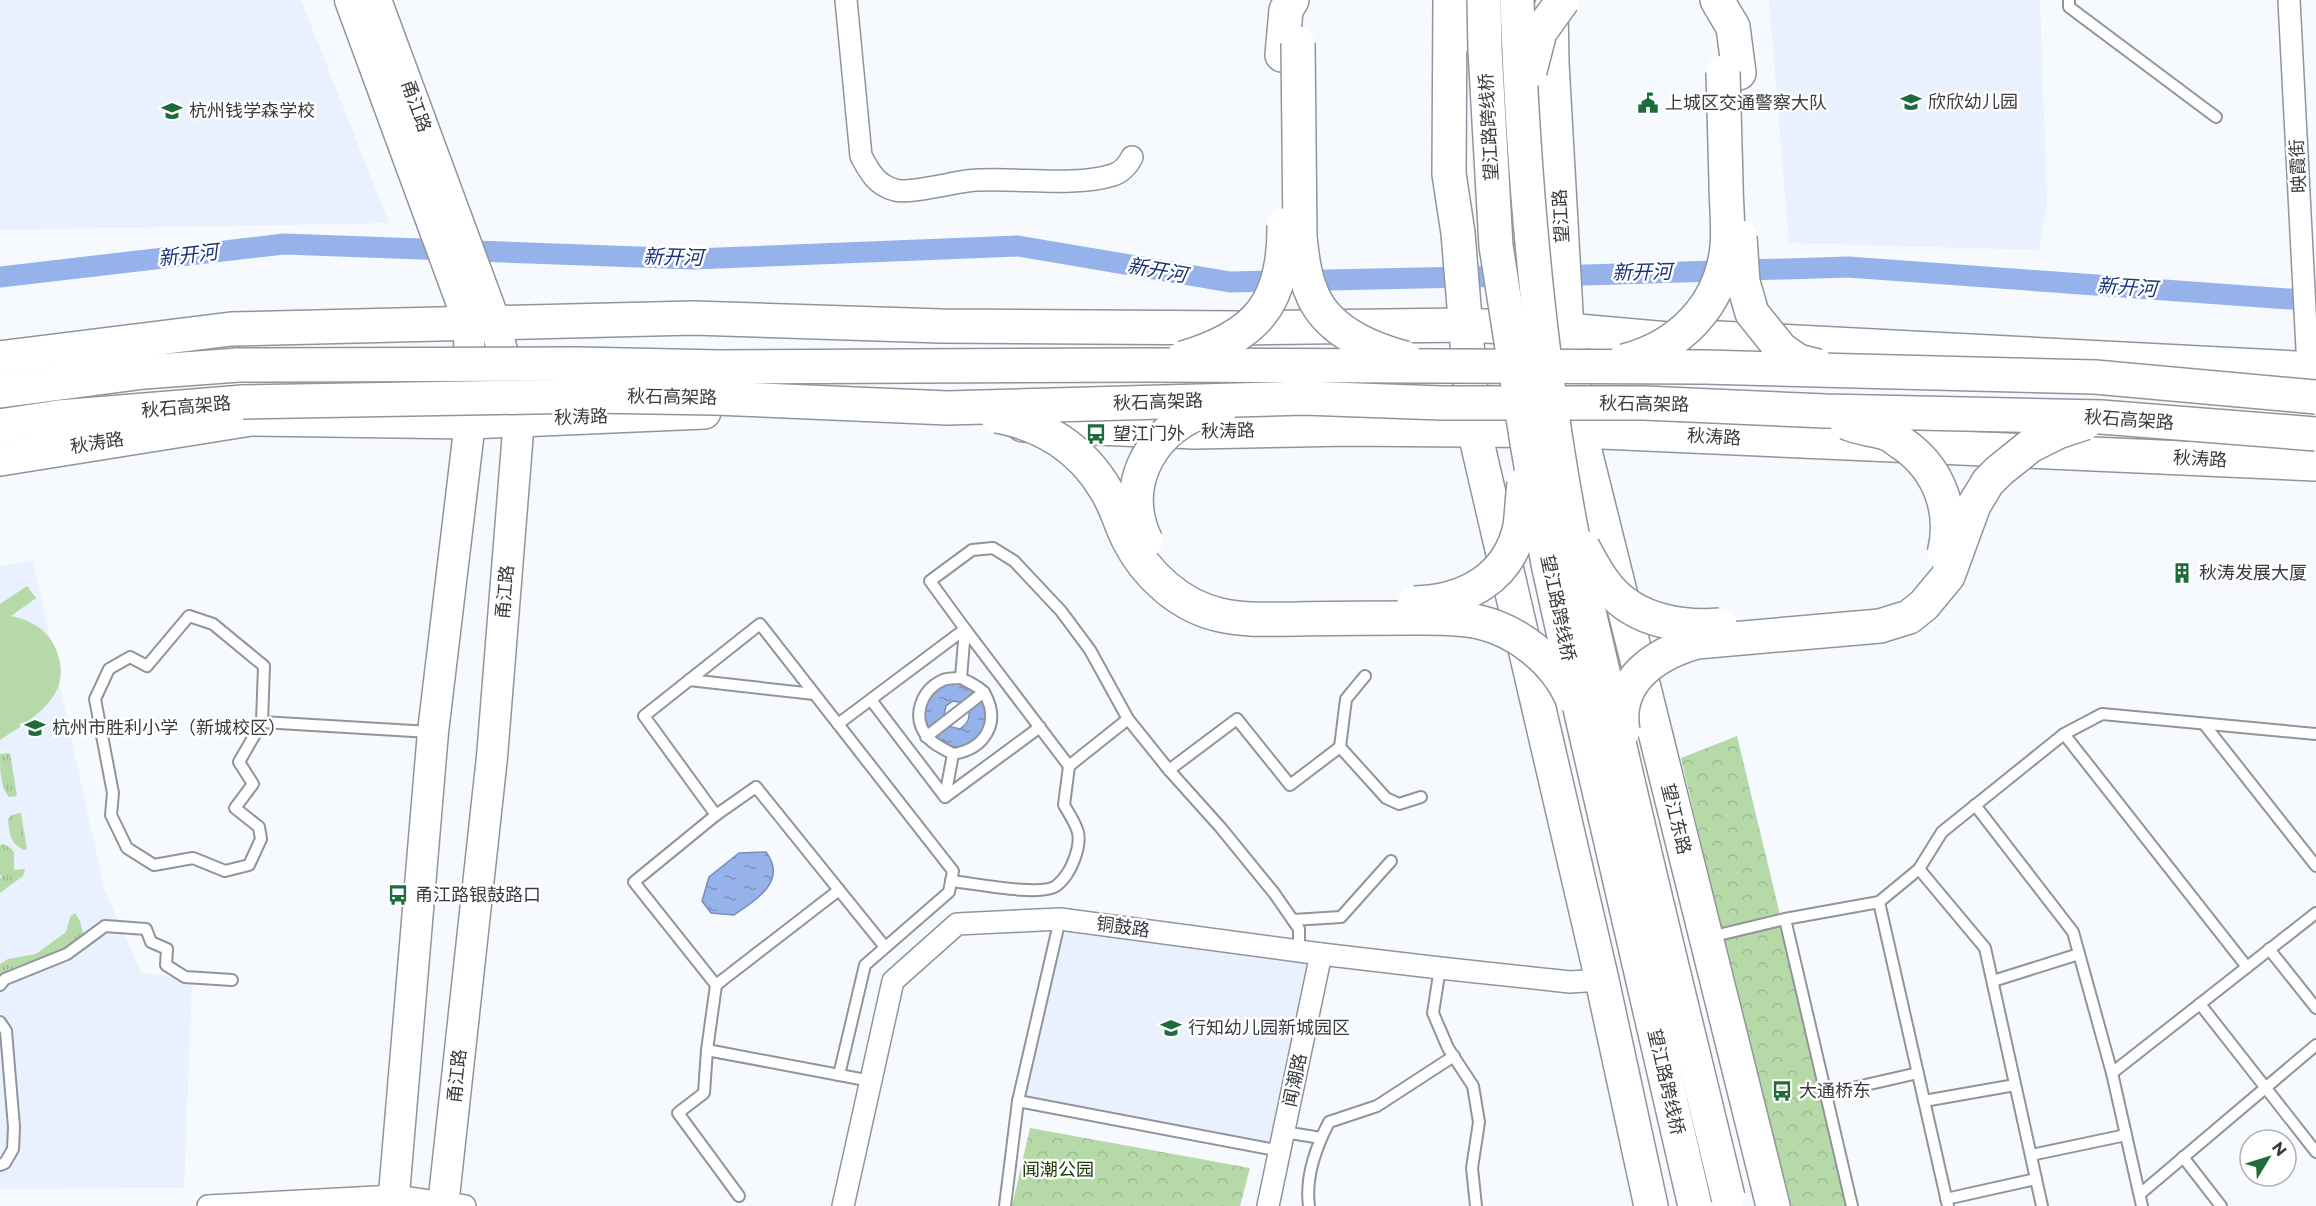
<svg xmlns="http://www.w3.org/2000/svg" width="2316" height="1206" font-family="Montserrat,'Noto Sans SC',sans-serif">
<defs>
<pattern id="grass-tufts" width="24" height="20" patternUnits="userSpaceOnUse" patternTransform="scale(1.5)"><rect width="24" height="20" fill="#b5daa7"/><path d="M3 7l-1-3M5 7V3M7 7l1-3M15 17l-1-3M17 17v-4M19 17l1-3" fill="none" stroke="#9cbc91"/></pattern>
<pattern id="park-crowns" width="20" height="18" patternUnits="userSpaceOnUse" patternTransform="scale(1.5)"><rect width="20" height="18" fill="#b5daa7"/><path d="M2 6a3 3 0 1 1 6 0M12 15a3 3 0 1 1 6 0" fill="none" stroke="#9cbc91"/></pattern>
<pattern id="water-ripples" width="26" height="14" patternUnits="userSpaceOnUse" patternTransform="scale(1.5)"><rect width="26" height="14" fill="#96b2eb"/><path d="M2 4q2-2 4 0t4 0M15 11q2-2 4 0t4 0" fill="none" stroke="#7b92c0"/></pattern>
</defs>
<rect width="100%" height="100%" fill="#f6f9fe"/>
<!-- built -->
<g fill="#e8f1fd">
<polygon points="0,0 301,0 389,223 0,230"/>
<polygon points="1769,0 2040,0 2047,205 2039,250 1789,243"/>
<polygon points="33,561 104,889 141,973 192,980 184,1188 0,1189 0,566"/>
<polygon points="1060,919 1321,954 1281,1151 1018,1101"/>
</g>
<!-- grass -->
<g fill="url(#grass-tufts)">
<path d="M10,753l7,43 -8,1c-9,-11 -9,-28 -9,-43z"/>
<path d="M21,813l6,36 -3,1c-14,-6 -15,-18 -16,-31l3,-4z"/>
<polygon points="4,844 9,847 14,852 14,870 25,869 23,876 0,893 0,879 2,876 0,875 0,845"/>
<polygon points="75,913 80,921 83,933 70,945 57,952 8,970 0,977 0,964 8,959 36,954 66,932 70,917"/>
</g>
<!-- park -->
<g fill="url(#park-crowns)">
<polygon points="1737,736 1850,1206 1786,1206 1681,758"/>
<polygon points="1030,1128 1250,1168 1240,1206 1012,1206"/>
</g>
<!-- garden -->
<path fill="#b5daa7" d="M27,586l9,12 -25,18c19,4 36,13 44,31 21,48 -20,70 -55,93v-136z"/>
<!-- water -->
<g fill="url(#water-ripples)" stroke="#7a8eb7" stroke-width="1.5">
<path d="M953,682l10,1 15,7 -15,13 -10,-2 -7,5 -3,13 -16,12c-7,-23 0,-44 26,-49z"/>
<path d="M983,698c2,6 6,13 5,19 -1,21 -24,35 -43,28 -4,-2 -8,-5 -12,-7l15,-12 12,3c8,-6 10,-10 9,-20z"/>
<path d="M766,852c22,29 -10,48 -32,63l-23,-2 -9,-12 7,-24 30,-24z"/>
</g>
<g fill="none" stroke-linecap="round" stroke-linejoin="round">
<!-- canal -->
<g stroke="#96b2eb" stroke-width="21">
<polyline points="1553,276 1848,267 2316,301"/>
<polyline points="0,277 284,244 693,259 1018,246 1230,282 1513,276"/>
</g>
<!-- service casing -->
<g stroke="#91959b" stroke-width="14">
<g id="service">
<polyline points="2069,0 2069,7 2216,117"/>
<polyline points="689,680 814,694"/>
<polyline points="871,700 945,797 1040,727"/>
<polyline points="262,722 239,762 253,784 235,808 259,827 261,839 249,865 225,871 193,858 154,865 127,848 111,815 113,793 95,699 109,669 130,657 147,666 189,616 213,624 264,666 262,722 430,732"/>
<polyline points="838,724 953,871 949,892 865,965 839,1075"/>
<polyline points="2204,724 2316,866"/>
<polyline points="2064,734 2247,967"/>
<polyline points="926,737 984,692"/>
<polyline points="1340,747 1346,699 1365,676"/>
<path d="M953,754c-9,-5 -21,-10 -27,-19 -14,-19 -5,-45 17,-55 5,-2 12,-2 18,-2"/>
<polyline points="1169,770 1221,828 1274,893 1299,929 1299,951"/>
<path d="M945,797l8,-43c31,-5 48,-30 32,-60 -4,-7 -17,-12 -24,-16l4,-49 -35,-48 42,-31 21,-2 21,13 47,50 29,39 38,69"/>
<polyline points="1975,805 2073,932 2112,1073 2142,1206"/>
<polyline points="1919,869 1985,948 2042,1206"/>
<path d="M951,881c22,2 89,16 105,5 8,-6 15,-17 18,-26 10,-26 3,-33 -10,-55l5,-39"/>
<polyline points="839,890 885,947"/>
<polyline points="1879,902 1948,1206"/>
<polyline points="1060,919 1018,1101 1281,1151"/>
<polyline points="1785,919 1852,1206"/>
<polyline points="1293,920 1341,917 1391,861"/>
<polyline points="1710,937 1785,919 1879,902 1919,869 1942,832 2064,734 2102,714 2316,734"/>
<polyline points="2269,949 2316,1008"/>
<polyline points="1440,968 1433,1013 1448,1048 1473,1086 1479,1122 1472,1168 1476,1206"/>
<polyline points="1993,981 2079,954"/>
<polyline points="0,985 5,979 67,954 105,926 146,929 151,942 167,949 166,965 185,977 232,980"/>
<polyline points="716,985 634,882 716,815"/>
<polyline points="2200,1004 2316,1152"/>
<polyline points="0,1022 6,1031 14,1127 13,1149 5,1163 0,1165"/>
<polyline points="707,1050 704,1093 678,1113 739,1196"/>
<polyline points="2112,1073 2316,913"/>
<polyline points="871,1081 707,1050 716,985 839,890 756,787 716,815 644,716 760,624 838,724 965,629 1069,766 1128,719 1169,770 1237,719 1290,785 1340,747 1386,798 1399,804 1421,797"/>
<polyline points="1826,1094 1918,1073"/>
<polyline points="1924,1101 2015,1085"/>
<polyline points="1284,1132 1321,1138"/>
<polyline points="2031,1155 2126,1135"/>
<polyline points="2183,1157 2221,1206"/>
<polyline points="2140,1194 2316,1045"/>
<polyline points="1946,1199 2036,1179"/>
<polyline points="1005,1206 1018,1101"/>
<path d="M1309,1206c-4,-29 7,-59 20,-84l48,-16 77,-50"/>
</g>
</g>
<!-- minor casing -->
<g stroke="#91959b" stroke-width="24">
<g id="minor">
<path d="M846,0l15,156c8,15 15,29 34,34 13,4 56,-7 72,-9 44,-5 104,7 146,-6 9,-3 15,-10 19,-18"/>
<polyline points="2289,0 2308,368"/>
<polyline points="208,1206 394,1196 465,1206"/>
<polyline points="843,1206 893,981 957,924 1060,919 1321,954 1440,968 1570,982 1602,980"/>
<polyline points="1268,1206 1321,954"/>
</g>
</g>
<!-- secondary casing -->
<g stroke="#91959b" stroke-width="33">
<g id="secondary">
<polyline points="350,0 469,323 470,422 433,732 393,1206"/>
<polyline points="376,0 495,322 519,419 492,757 443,1206"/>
</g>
</g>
<!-- primary casing -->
<g stroke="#91959b" stroke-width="36">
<g id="primary">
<polyline points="1450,0 1449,174 1458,233 1474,429 1602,980 1651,1206"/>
<polyline points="1551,8 1552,63 1567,330 1580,431 1773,1206"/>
<polyline points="0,358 231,329 693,318 941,326 1241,328 1464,325 1567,330 1668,339 1718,338 2316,369"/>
<polyline points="1023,425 1195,432 1347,429 1580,431 2316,464"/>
<polyline points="0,459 251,419 470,422 704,412"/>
</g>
</g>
<!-- trunk casing -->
<g stroke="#91959b" stroke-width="36">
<g id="trunk">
<polyline points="1456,0 1485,50"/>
<polyline points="1717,0 1733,27 1739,73"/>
<polyline points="1282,55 1286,10 1292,0"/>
<polyline points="0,391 144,372 238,365"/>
<polyline points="0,426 59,417 243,402"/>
</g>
</g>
<!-- service -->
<use href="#service" stroke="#fff" stroke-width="10"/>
<!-- minor -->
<use href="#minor" stroke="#fff" stroke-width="21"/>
<!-- secondary -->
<use href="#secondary" stroke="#fff" stroke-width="30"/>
<!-- primary -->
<use href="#primary" stroke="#fff" stroke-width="33"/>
<!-- trunk -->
<use href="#trunk" stroke="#fff" stroke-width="33"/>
<!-- trunk-bridge casing -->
<g stroke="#91959b" stroke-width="36" stroke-linecap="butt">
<g id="trunk-bridge">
<polyline points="1484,0 1485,50 1496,246 1527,443 1548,564 1582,717 1695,1206"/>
<path d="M1517,0c6,175 21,351 53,523 10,55 24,108 36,162 38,171 81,341 122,512"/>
<path d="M1298,43l2,194c2,18 4,37 11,54 14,39 57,57 94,67"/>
<polyline points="1530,71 1540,32 1563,0"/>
<polyline points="1740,237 1743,282 1752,313 1781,349 1798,361 1818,366"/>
<path d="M1183,358c74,-22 102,-55 101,-133"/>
<path d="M1624,361c56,-14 97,-56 103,-114 2,-21 -1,-44 -1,-65 -1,-37 -2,-73 -3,-110"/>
<polyline points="238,365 577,364 720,367 1146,365 1704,367 2095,377 2316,397"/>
<polyline points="243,402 589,396 715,398 948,408 1304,398 1442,403 1644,403 1825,411 2101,417 2316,434"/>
<path d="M997,416c46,8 85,33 109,74 10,16 14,33 22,49 18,36 52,67 92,76 25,6 51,4 77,4 38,-1 76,-1 114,-1 22,0 46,-1 68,4 39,9 75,38 92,74"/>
<path d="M1847,423c13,6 28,6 41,11 5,2 10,7 15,10 36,25 52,67 41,110"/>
<path d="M1146,541c-25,-52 1,-106 52,-128 7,-3 16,-3 23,-5"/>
<path d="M1583,547c8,15 16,31 28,44 27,30 71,37 109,34"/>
<path d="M1414,603c50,-1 95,-24 106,-77 2,-14 2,-28 4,-42"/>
<path d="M1623,731c-9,-50 32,-77 74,-89l183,-16 29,-9 15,-12 24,-29 26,-71 14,-23 11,-11 31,-25 28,-14 27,-9"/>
</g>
</g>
<!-- trunk-bridge -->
<use href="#trunk-bridge" stroke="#fff" stroke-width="33"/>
</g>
<!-- icons -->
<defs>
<g id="school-bare" transform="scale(1.62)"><path d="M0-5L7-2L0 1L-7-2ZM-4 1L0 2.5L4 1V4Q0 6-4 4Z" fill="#1e6c3c" stroke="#fff" stroke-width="2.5" paint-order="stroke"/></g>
<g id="civic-bare" transform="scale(1.62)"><path d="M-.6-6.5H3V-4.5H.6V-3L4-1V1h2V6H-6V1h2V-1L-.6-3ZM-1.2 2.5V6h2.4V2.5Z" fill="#1e6c3c" stroke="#fff" stroke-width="2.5" paint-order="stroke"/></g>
<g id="bus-bare" transform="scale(1.62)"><path d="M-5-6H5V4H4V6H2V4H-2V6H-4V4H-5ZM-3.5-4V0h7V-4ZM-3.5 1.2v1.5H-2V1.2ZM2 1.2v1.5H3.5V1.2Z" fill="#1e6c3c" stroke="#fff" stroke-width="2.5" paint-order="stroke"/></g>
<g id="building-bare" transform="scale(1.62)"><path d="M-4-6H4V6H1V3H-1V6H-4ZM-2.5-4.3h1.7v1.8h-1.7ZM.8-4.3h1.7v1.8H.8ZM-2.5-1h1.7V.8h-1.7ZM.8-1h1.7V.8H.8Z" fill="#1e6c3c" stroke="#fff" stroke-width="2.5" paint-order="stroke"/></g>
</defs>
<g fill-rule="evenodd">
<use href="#school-bare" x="1911" y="102"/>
<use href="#civic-bare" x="1648" y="103"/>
<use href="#school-bare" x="172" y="111"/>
<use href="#bus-bare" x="1096" y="434"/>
<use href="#building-bare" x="2182" y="573"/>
<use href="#school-bare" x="35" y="728"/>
<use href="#bus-bare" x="398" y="895"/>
<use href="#school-bare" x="1171" y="1028"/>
<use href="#bus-bare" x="1782" y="1091"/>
</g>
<g text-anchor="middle" stroke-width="5" stroke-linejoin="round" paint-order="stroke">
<!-- poi labels -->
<g font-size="18" fill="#3a3b3e" stroke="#fff" text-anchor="start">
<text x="1928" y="108">欣欣幼儿园</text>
<text x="1665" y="109">上城区交通警察大队</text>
<text x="189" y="117">杭州钱学森学校</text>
<text x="1113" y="440">望江门外</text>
<text x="2199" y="579">秋涛发展大厦</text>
<text x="52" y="734">杭州市胜利小学（新城校区）</text>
<text x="415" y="901">甬江路银鼓路口</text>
<text x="1188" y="1034">行知幼儿园新城园区</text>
<text x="1799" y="1097">大通桥东</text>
</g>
<!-- street labels -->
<g font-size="18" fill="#3a3b3e" stroke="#fff">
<text transform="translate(416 106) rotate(70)" y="6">甬江路</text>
<text transform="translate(1489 127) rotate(-93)" y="6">望江路跨线桥</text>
<text transform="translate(2298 166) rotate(-93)" y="6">映霞街</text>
<text transform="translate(1561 216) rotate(-93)" y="6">望江路</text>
<text transform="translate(672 397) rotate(1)" y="6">秋石高架路</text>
<text transform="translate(1158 402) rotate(-2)" y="6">秋石高架路</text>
<text transform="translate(1644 404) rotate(1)" y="6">秋石高架路</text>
<text transform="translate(186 407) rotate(-5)" y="6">秋石高架路</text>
<text transform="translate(581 417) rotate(-2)" y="6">秋涛路</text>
<text transform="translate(2129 420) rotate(4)" y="6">秋石高架路</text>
<text transform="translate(1228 431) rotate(-1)" y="6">秋涛路</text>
<text transform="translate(1714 437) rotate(3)" y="6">秋涛路</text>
<text transform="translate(97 443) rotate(-9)" y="6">秋涛路</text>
<text transform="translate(2200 459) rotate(3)" y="6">秋涛路</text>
<text transform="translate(505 592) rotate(-85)" y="6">甬江路</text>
<text transform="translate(1558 608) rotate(78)" y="6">望江路跨线桥</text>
<text transform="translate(1676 819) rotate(76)" y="6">望江东路</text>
<text transform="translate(1123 927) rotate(8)" y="6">铜鼓路</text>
<text transform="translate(457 1076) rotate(-84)" y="6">甬江路</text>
<text transform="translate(1295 1080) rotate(-78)" y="6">闻潮路</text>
<text transform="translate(1666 1082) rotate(77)" y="6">望江路跨线桥</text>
</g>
<!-- park labels -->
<g font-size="18" fill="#163a00" stroke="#fff">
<text x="1058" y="1176">闻潮公园</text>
</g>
<!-- water labels -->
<g font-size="20" font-style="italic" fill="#183576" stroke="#fff">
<text transform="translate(188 255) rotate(-7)" y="7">新开河</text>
<text transform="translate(673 257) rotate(1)" y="7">新开河</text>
<text transform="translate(1157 270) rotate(10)" y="7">新开河</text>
<text transform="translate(1642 272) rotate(-1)" y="7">新开河</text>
<text transform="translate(2127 287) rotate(4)" y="7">新开河</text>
</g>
</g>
<!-- north arrow -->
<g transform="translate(2268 1158) rotate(52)"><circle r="28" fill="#ffffff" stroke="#b0b1b2" stroke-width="1.5"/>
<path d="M0-4.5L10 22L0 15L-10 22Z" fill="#1e6c3c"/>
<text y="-9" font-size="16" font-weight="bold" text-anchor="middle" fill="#3a3b3e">N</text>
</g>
</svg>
